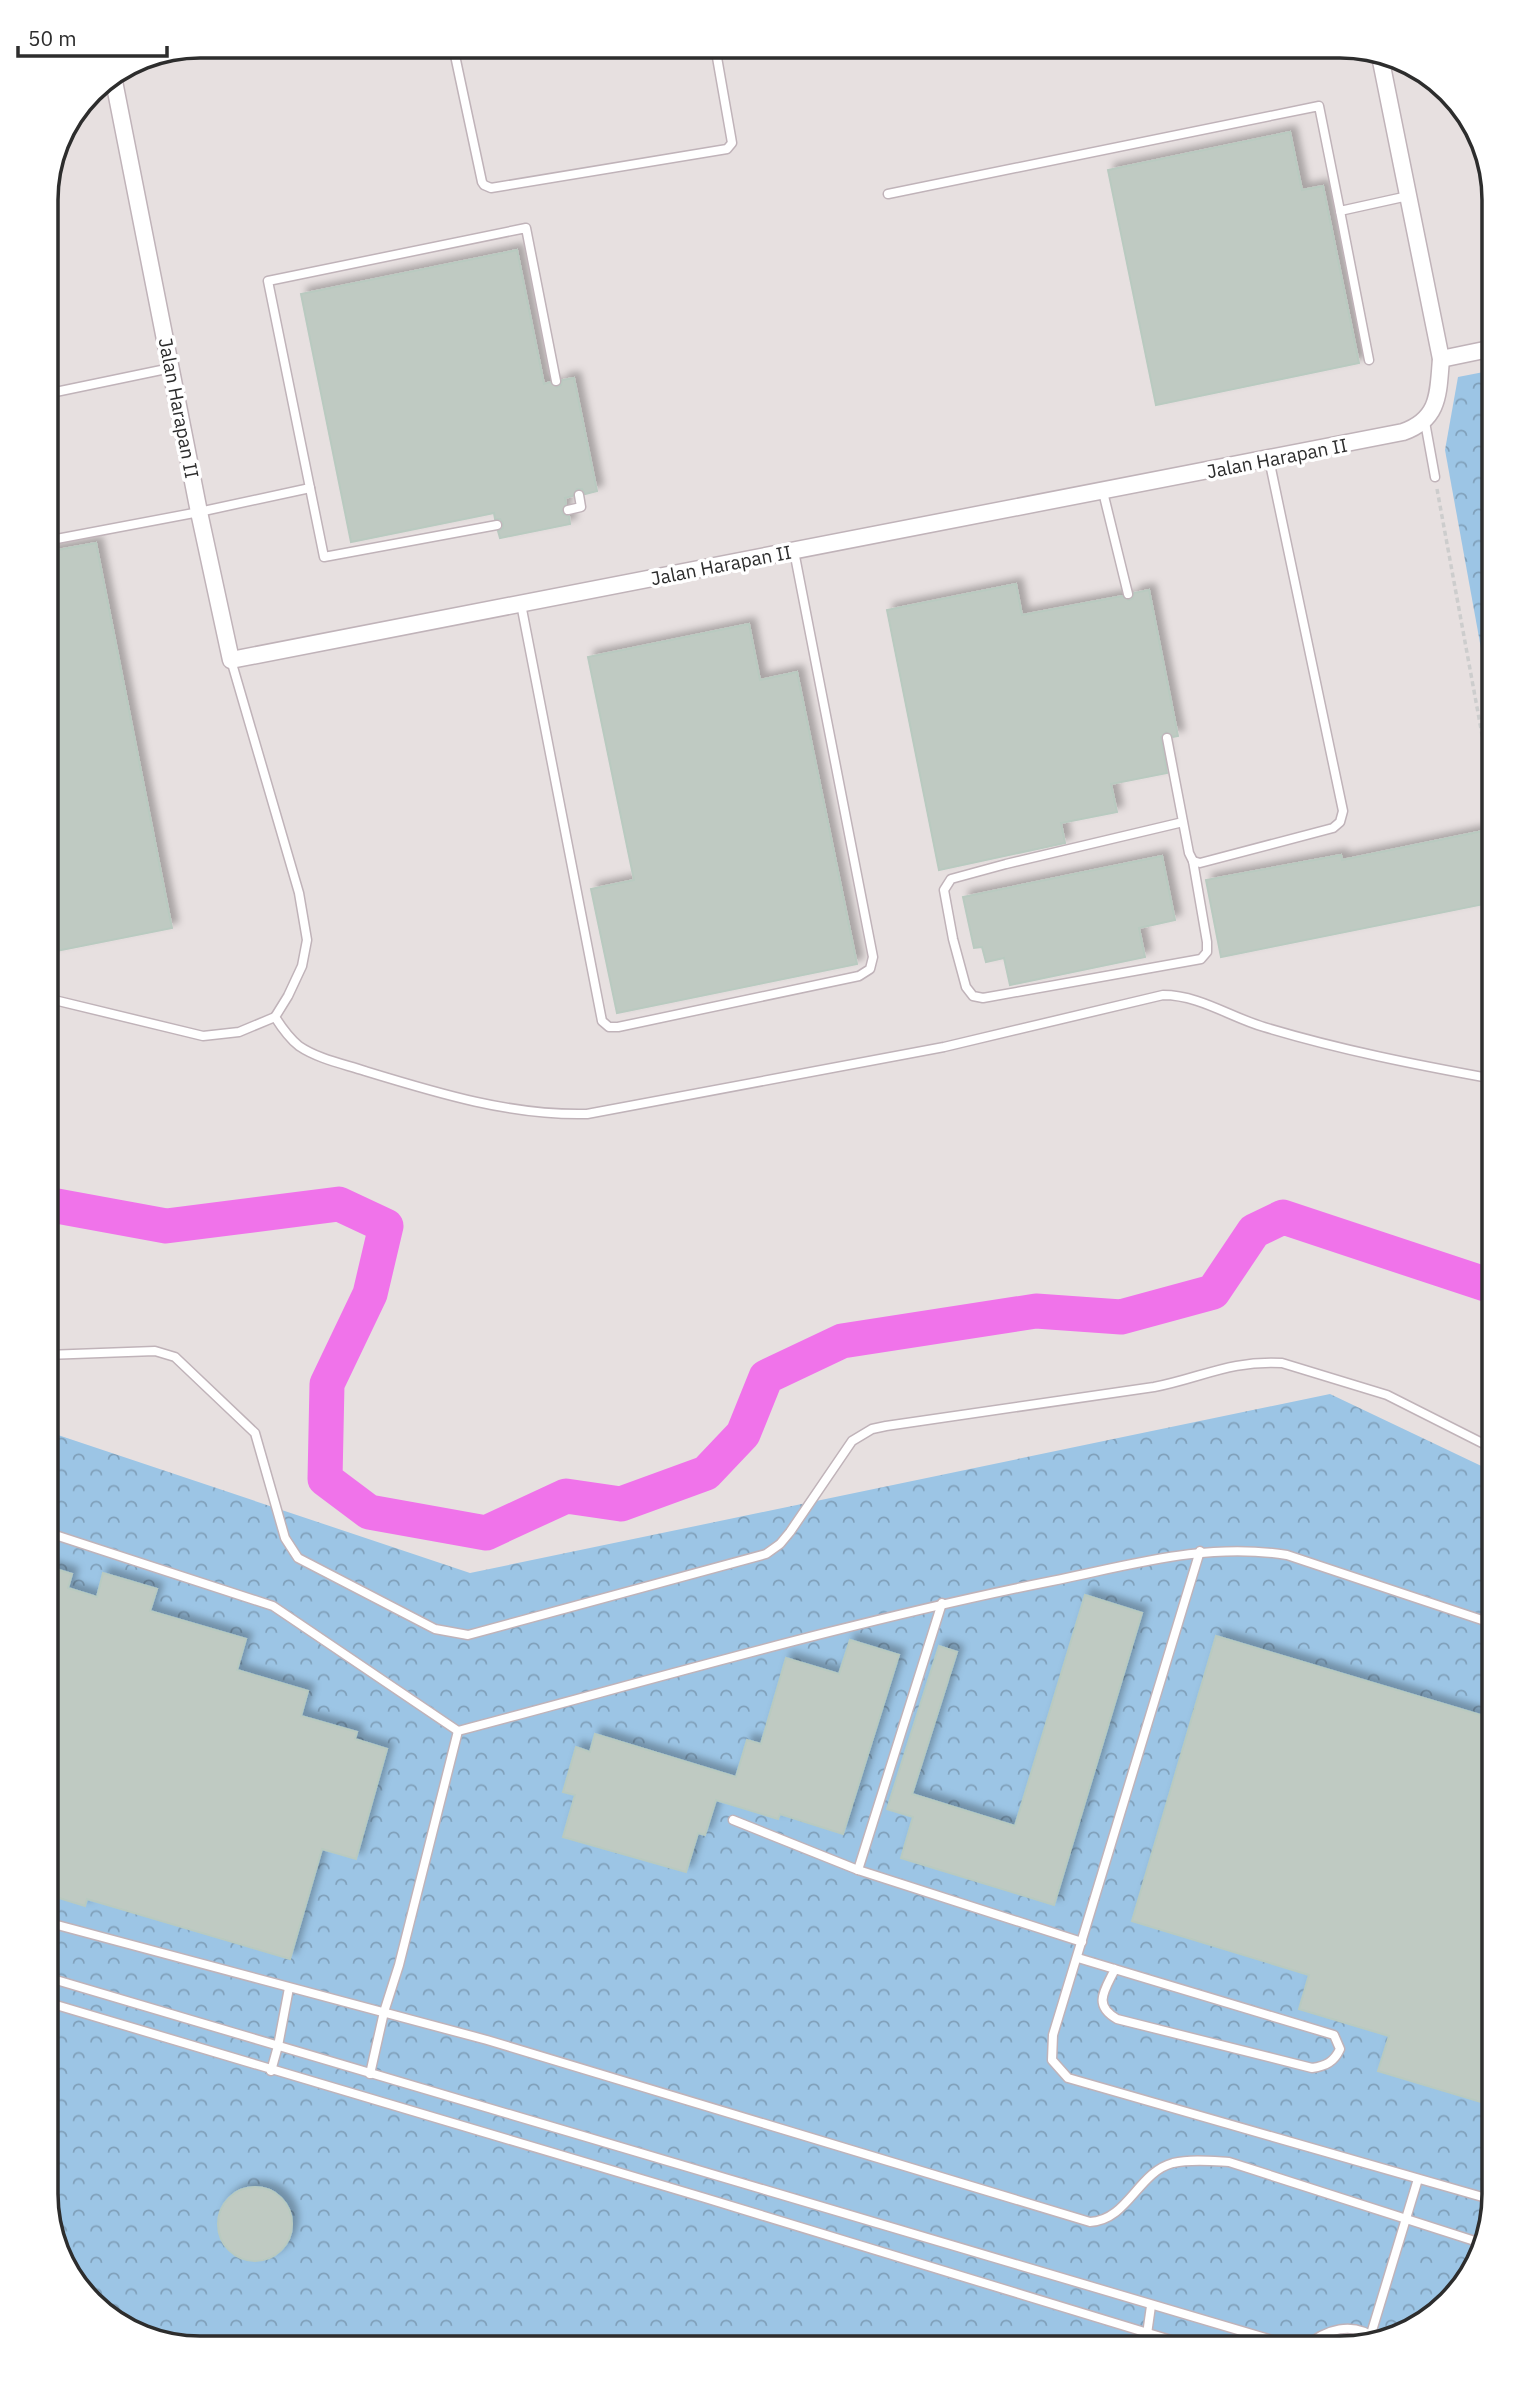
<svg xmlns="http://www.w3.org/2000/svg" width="1540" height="2394" font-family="'IBM Plex Sans',sans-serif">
<defs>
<pattern id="forest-crowns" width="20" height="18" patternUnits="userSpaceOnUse" patternTransform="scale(1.75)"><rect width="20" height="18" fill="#9cc5e5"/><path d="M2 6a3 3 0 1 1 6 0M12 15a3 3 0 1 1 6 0" fill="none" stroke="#80a0ba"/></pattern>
<pattern id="water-ripples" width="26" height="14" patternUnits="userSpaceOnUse" patternTransform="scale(1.75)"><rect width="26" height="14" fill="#f073ea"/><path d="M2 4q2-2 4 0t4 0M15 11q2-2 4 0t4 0" fill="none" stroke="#c35fbe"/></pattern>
<filter id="shadow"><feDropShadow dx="6" dy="-6" stdDeviation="3.5" flood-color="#0004"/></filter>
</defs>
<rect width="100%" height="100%" fill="#e0eee5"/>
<!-- industrial -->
<polygon fill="#e7e0e0" points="200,46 1350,46 1425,71 1478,131 1494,200 1494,2194 1474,2271 1409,2332 1340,2348 190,2348 115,2323 62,2263 46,2194 46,190 57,141 91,91 141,57"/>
<!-- forest -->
<g fill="url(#forest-crowns)">
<polygon points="1494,370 1494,720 1445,450 1458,377"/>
<polygon points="1330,1394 1494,1472 1494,2194 1474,2271 1409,2332 1340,2348 190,2348 115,2323 62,2263 46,2194 46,1431 470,1573"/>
</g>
<!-- water -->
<polygon fill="url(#water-ripples)" points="1494,556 1494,621 1483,566"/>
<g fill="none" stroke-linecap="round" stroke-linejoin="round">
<!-- river -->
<polyline stroke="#f073ea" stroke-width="35" points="46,1204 166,1226 339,1204 386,1226 370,1294 327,1384 325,1479 369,1512 486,1533 566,1496 621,1504 706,1473 743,1434 766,1377 842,1341 1036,1311 1121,1317 1213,1292 1254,1231 1283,1217 1494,1287"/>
</g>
<!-- building -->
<g fill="#bfcac2" stroke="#b9cac0" stroke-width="2" filter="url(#shadow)">
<polygon points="1290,132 1302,190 1323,186 1359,363 1156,405 1108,170"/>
<polygon points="517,250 544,384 550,382 557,387 561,385 562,380 574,378 597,491 585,494 582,489 577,489 573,496 565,498 566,504 562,511 564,515 569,516 570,524 500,538 498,531 503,528 503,523 500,519 495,519 494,513 351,542 301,294"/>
<polygon points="96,543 172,928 46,953 46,552"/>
<polygon points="1016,584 1022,615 1122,596 1129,600 1133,598 1134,593 1149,590 1178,736 1173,737 1166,732 1161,737 1167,773 1111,784 1117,812 1061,823 1065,843 939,870 887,610"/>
<polygon points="749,624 760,680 797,672 857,964 617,1013 591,889 634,880 588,657"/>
<polygon points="1483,831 1494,885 1494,902 1221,957 1206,880 1341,855 1342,860"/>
<polygon points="1162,856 1175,920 1139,928 1145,957 1010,985 1004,958 986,962 982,947 974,948 963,897"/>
<polygon points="46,1566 72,1574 68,1588 97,1597 103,1573 157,1589 150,1611 246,1639 237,1670 308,1691 301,1716 357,1732 355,1739 387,1749 356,1859 322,1849 290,1959 87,1899 85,1906 46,1894"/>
<polygon points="1085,1595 1142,1613 1054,1905 901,1858 913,1817 887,1809 939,1646 957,1652 912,1794 1015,1826"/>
<polygon points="1216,1636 1494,1719 1494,1740 1486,1769 1494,1771 1494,2106 1378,2071 1389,2036 1299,2009 1309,1975 1132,1921"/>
<polygon points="850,1640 899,1655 843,1834 780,1814 778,1819 716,1800 705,1835 698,1833 686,1872 563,1837 575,1795 563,1792 576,1747 590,1752 595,1734 736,1777 747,1740 761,1744 786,1658 839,1674"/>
<circle cx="255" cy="2224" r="37"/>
</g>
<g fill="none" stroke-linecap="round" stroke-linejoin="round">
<!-- lane casing -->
<g stroke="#c0b3b9" stroke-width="11">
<g id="lane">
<polyline points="453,46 482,182 484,185 491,188 727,149 732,143 731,137 715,46"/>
<polyline points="888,194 1319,106 1340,211 1408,196"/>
<polyline points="1340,211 1369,360"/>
<polyline points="46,394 171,368"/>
<polyline points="1425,422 1435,477"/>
<polyline points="1103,492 1128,594"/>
<polyline points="568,510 581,507 579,495"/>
<polyline points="497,525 324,557 268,281 526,228 556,381"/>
<polyline points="46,541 199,512 310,488"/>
<polyline points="521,604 602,1021 609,1027 618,1027 859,976 870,969 873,957 794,551"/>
<path d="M231,660l68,233 8,47 -5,26 -14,30 -13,21c7,11 14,21 24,29 19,13 45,18 66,25 72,22 147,45 222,43l357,-67 219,-52c36,0 67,22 101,32 76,23 153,38 230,52"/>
<polyline points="1167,738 1189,853 1193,861 1207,942 1207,952 1201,959 983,998 973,996 966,987 953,939 944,890 951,879 1006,864 1183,822"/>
<polyline points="1193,861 1200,863 1333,828 1340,822 1343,811 1269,459"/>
<polyline points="46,998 203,1036 239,1032 275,1017"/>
<path d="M46,1355l109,-4 20,6 80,76 30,105 13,20 137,71 33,6 298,-81 14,-10 10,-12 62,-91 20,-12 14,-3 268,-39c47,-9 76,-27 128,-24l105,32 107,54"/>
<polyline points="46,1532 273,1606 458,1731"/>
<polyline points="1200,1551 1053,2035 1052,2060 1068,2078 1493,2200"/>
<polyline points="942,1603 858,1870 1082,1942"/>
<polyline points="733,1820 858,1870"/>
<path d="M46,1922l441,118 603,182c38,-2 48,-50 83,-59 18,-4 38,-2 56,-1l252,81"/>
<path d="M1078,1958l256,77 6,14c-6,13 -14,17 -28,19l-195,-49c-25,-14 -12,-29 -2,-50"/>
<polyline points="46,1977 1299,2348"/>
<polyline points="46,2002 705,2198 1197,2348"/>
<polyline points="271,2071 278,2046 289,1988"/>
<path d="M370,2074l14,-62 15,-47 59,-234c197,-52 394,-110 594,-150 79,-16 154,-39 235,-26l207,69"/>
<polyline points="1371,2334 1418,2179"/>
<polyline points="1145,2348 1151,2306"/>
<path d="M1304,2348c21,-19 49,-28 74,-8"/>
</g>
</g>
<!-- street casing -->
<g stroke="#c0b3b9" stroke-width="19">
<g id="street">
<path d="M113,76l86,436 32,148 1172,-228c37,-13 35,-39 38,-73l-61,-303"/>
<polyline points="1441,359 1494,348"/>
</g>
</g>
<!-- path -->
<polyline stroke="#cdcdcd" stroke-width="3.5" stroke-dasharray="5 3.5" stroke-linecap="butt" points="1437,489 1494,800"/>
<!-- lane -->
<use href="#lane" stroke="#fff" stroke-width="8"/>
<!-- street -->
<use href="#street" stroke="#fff" stroke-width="16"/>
</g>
<g text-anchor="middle" stroke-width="7" stroke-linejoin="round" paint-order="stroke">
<!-- street labels -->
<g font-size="19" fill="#2d2d2d" stroke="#fff">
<text transform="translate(179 408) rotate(79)" y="7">Jalan Harapan II</text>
<text transform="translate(1277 458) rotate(-11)" y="7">Jalan Harapan II</text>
<text transform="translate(721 565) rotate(-11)" y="7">Jalan Harapan II</text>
</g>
</g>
<!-- crop -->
<path d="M0 0H1540V2394H0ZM200 58H1340A142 142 0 0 1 1482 200V2194A142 142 0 0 1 1340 2336H200A142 142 0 0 1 58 2194V200A142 142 0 0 1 200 58Z" fill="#fff" fill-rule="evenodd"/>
<path fill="none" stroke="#2d2d2d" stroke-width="3.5" d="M200 58H1340A142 142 0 0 1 1482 200V2194A142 142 0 0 1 1340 2336H200A142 142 0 0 1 58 2194V200A142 142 0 0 1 200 58Z"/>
<!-- scale -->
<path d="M18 46v10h149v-10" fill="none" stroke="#2d2d2d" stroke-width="3.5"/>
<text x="28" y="46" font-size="21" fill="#2d2d2d" stroke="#ffffff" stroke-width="5" paint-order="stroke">50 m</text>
</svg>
